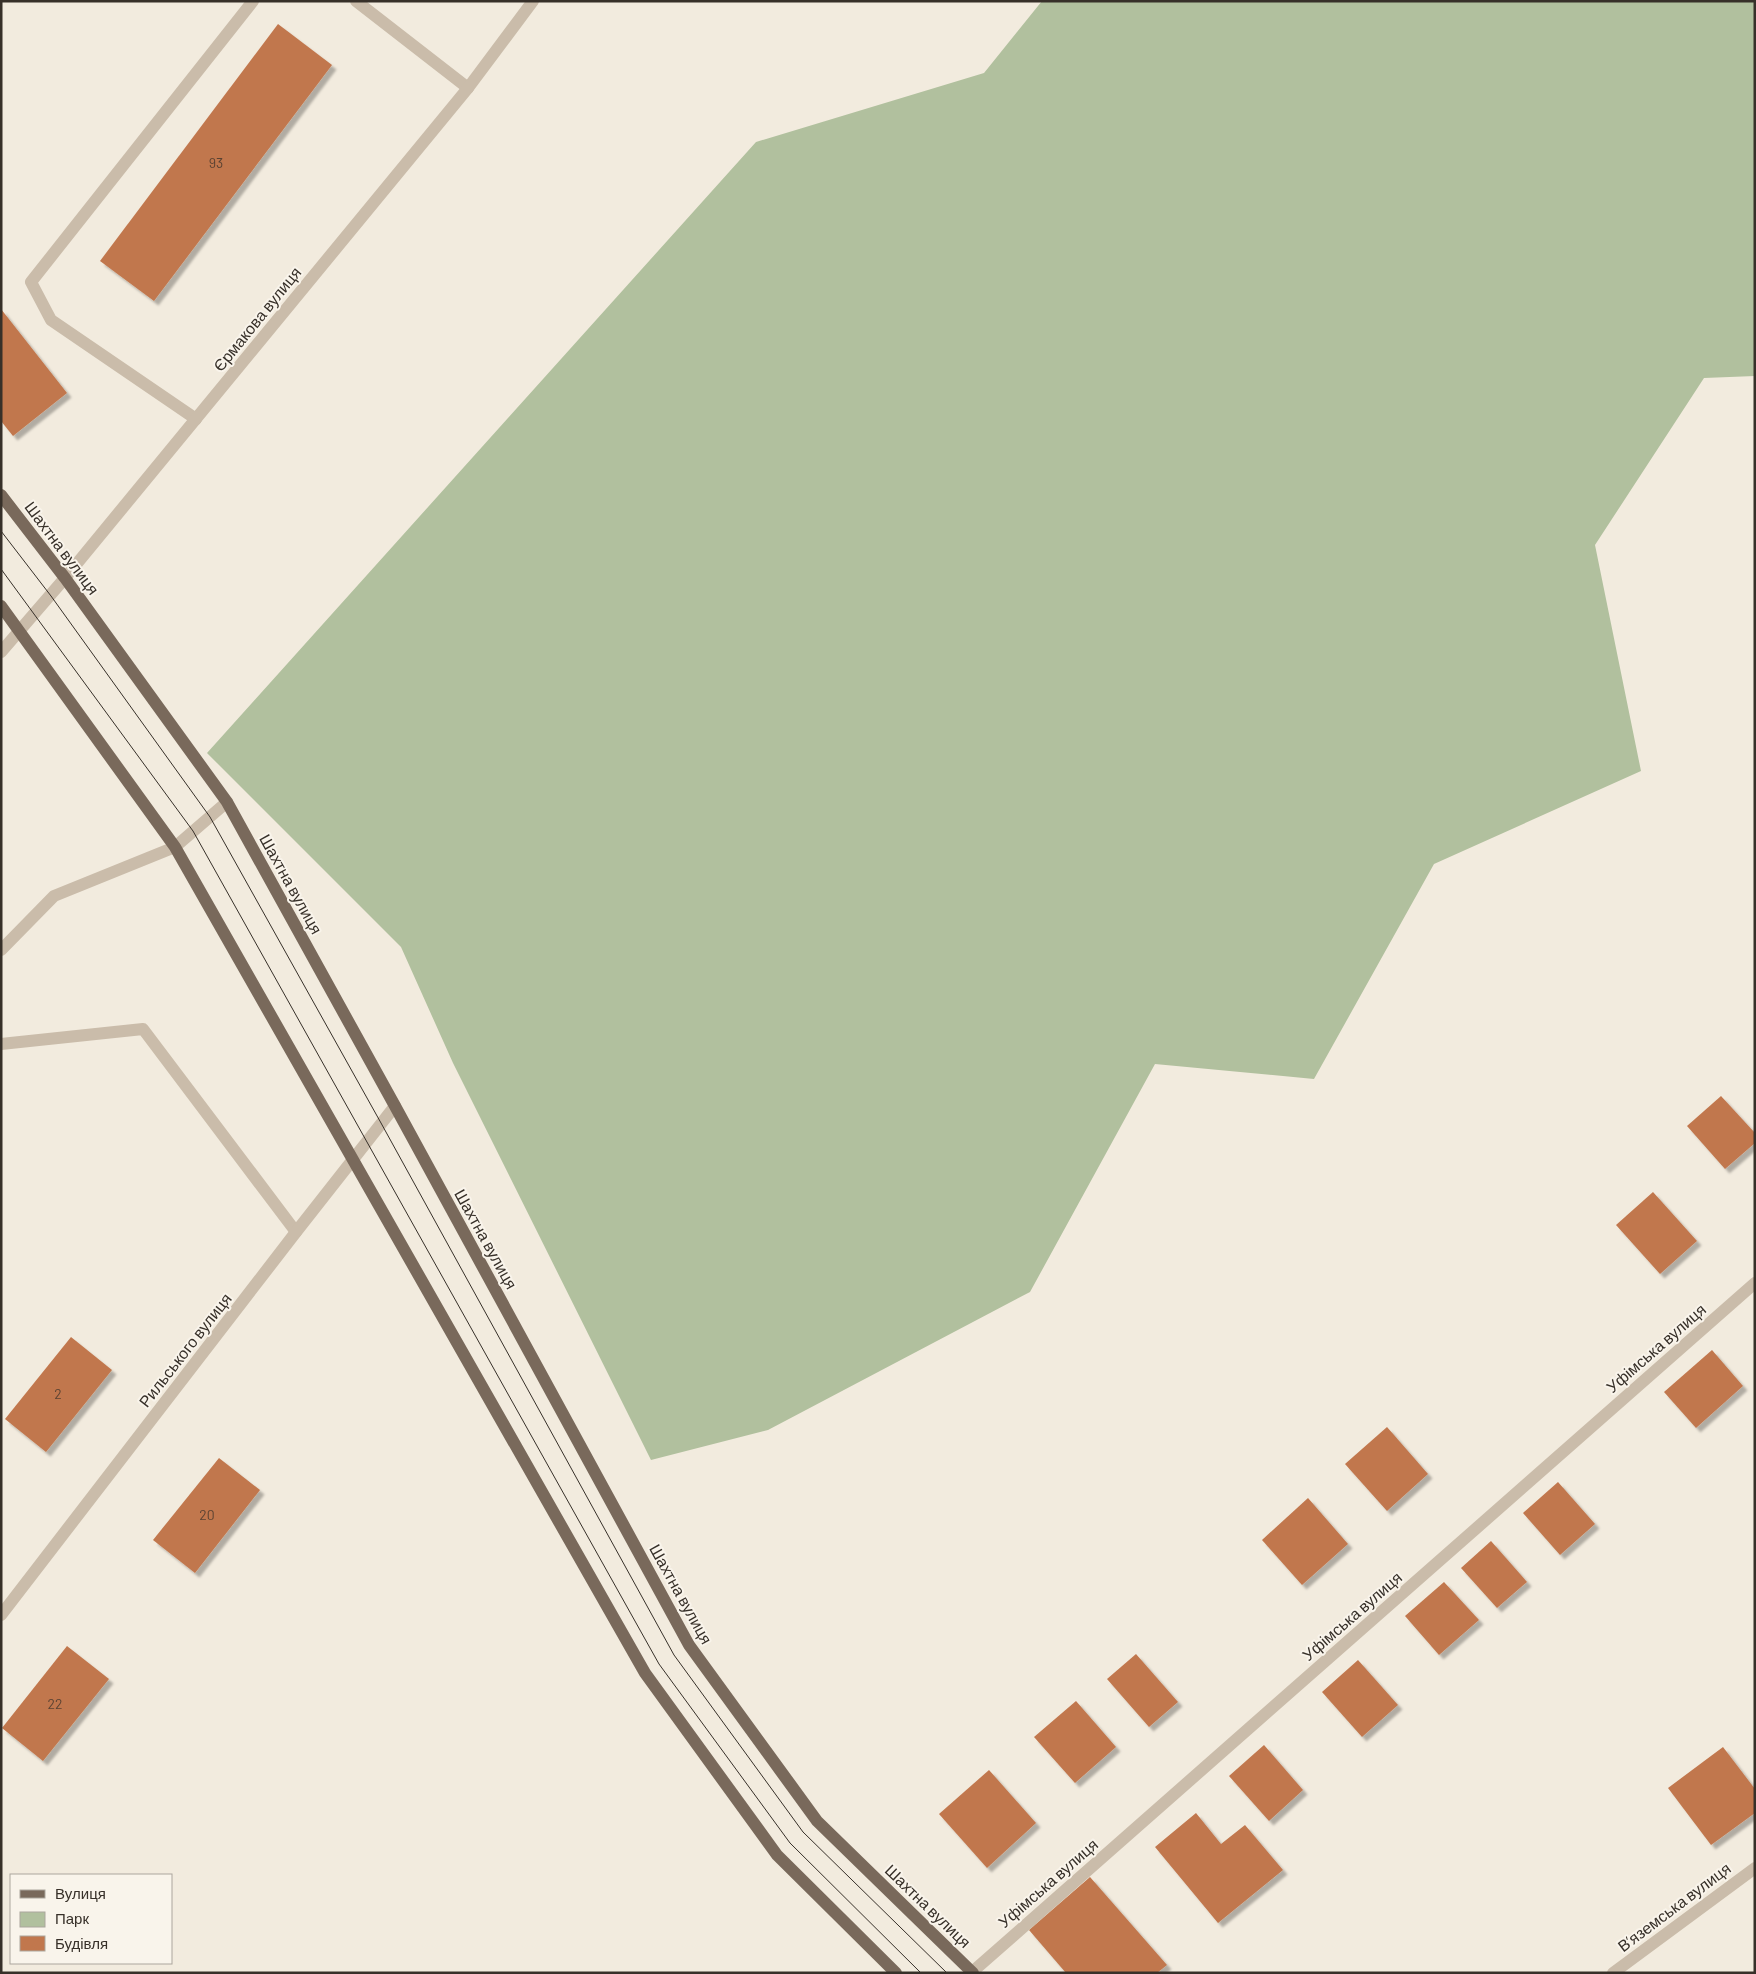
<svg xmlns="http://www.w3.org/2000/svg" width="1756" height="1974" font-family="Barlow,sans-serif">
<defs>
<filter id="shadow"><feDropShadow dx="4.5" dy="4.5" stdDeviation="1" flood-color="#0004"/></filter>
</defs>
<rect width="100%" height="100%" fill="#f2ebde"/>
<!-- green -->
<polygon fill="#b1c09e" points="1042,1 1755,1 1755,376 1704,378 1595,545 1641,771 1434,864 1314,1079 1155,1064 1030,1292 768,1430 651,1460 453,1063 401,947 207,753 756,142 984,73"/>
<!-- building -->
<g fill="#c1774d" filter="url(#shadow)">
<polygon points="278,24 332,65 154,301 100,261"/>
<polygon points="1,309 67,393 13,436 1,421"/>
<polygon points="1721,1096 1755,1133 1755,1143 1725,1169 1687,1126"/>
<polygon points="1653,1192 1697,1241 1660,1274 1616,1225"/>
<polygon points="71,1337 112,1370 46,1452 5,1419"/>
<polygon points="1712,1350 1743,1386 1696,1428 1664,1392"/>
<polygon points="1387,1427 1428,1474 1387,1511 1345,1464"/>
<polygon points="219,1458 260,1490 195,1573 153,1540"/>
<polygon points="1558,1482 1595,1524 1560,1555 1523,1513"/>
<polygon points="1308,1498 1348,1544 1302,1585 1262,1540"/>
<polygon points="1491,1541 1527,1582 1497,1608 1461,1568"/>
<polygon points="1444,1582 1479,1620 1439,1655 1405,1616"/>
<polygon points="67,1646 109,1679 43,1761 2,1728"/>
<polygon points="1136,1654 1178,1702 1149,1727 1107,1679"/>
<polygon points="1358,1660 1398,1705 1362,1737 1322,1692"/>
<polygon points="1076,1701 1116,1747 1075,1783 1034,1737"/>
<polygon points="1264,1745 1303,1790 1269,1821 1229,1776"/>
<polygon points="1723,1747 1755,1789 1755,1813 1711,1845 1668,1788"/>
<polygon points="989,1770 1036,1823 987,1868 939,1814"/>
<polygon points="1196,1813 1221,1844 1245,1825 1283,1870 1218,1923 1155,1847"/>
<polygon points="1090,1877 1167,1965 1157,1973 1066,1973 1029,1930"/>
</g>
<g fill="none" stroke-linecap="round" stroke-linejoin="round">
<!-- minor -->
<g stroke="#cabcaa" stroke-width="12">
<polyline points="356,1 468,88"/>
<polyline points="196,419 51,320 31,282 253,1"/>
<polyline points="1,652 65,578 468,88 533,1"/>
<polyline points="1,950 54,896 175,847 227,802"/>
<polyline points="1,1044 143,1029 296,1232"/>
<polyline points="1,1615 296,1232 395,1106"/>
<polyline points="971,1973 1755,1283"/>
<polyline points="1613,1973 1755,1868"/>
</g>
<!-- major -->
<g stroke="#79695b" stroke-width="12">
<polyline points="1,495 65,578 227,802 395,1106 689,1645 817,1821 973,1973"/>
<polyline points="1,606 175,847 645,1673 777,1855 896,1973"/>
</g>
<!-- tram -->
<g stroke="#373029" stroke-width="1">
<polyline points="1,531 51,596 210,817 381,1123 674,1655 803,1832 947,1973"/>
<polyline points="1,569 193,831 659,1664 790,1843 921,1973"/>
</g>
</g>
<g text-anchor="middle" stroke-width="4" stroke-linejoin="round" paint-order="stroke">
<!-- number labels -->
<g font-size="14" fill="#5a4232">
<text x="216" y="168">93</text>
<text x="58" y="1399">2</text>
<text x="207" y="1520">20</text>
<text x="55" y="1709">22</text>
</g>
<!-- street labels -->
<g font-size="16" fill="#373029" stroke="#f9f4eb">
<text transform="translate(257 319) rotate(-51)" y="6">Єрмакова вулиця</text>
<text transform="translate(62 548) rotate(53)" y="6">Шахтна вулиця</text>
<text transform="translate(291 884) rotate(61)" y="6">Шахтна вулиця</text>
<text transform="translate(486 1239) rotate(61)" y="6">Шахтна вулиця</text>
<text transform="translate(1656 1348) rotate(-41)" y="6">Уфімська вулиця</text>
<text transform="translate(185 1350) rotate(-52)" y="6">Рильського вулиця</text>
<text transform="translate(681 1594) rotate(61)" y="6">Шахтна вулиця</text>
<text transform="translate(1352 1616) rotate(-41)" y="6">Уфімська вулиця</text>
<text transform="translate(1048 1883) rotate(-41)" y="6">Уфімська вулиця</text>
<text transform="translate(928 1906) rotate(44)" y="6">Шахтна вулиця</text>
<text transform="translate(1674 1907) rotate(-37)" y="6">В’яземська вулиця</text>
</g>
</g>
<!-- border -->
<rect width="1756" height="1974" fill="none" stroke="#373029" stroke-width="5"/>
<!-- legend -->
<rect x="10" y="1874" width="162" height="90" fill="#f9f4eb" stroke="#aba69d"/>
<rect x="20" y="1890" width="25" height="8" fill="#79695b" stroke="#aba69d"/>
<text x="55" y="1899" font-size="15" fill="#373029">Вулиця</text>
<rect x="20" y="1912" width="25" height="15" fill="#b1c09e" stroke="#aba69d"/>
<text x="55" y="1924" font-size="15" fill="#373029">Парк</text>
<rect x="20" y="1936" width="25" height="15" fill="#c1774d" stroke="#aba69d"/>
<text x="55" y="1949" font-size="15" fill="#373029">Будівля</text>
</svg>
